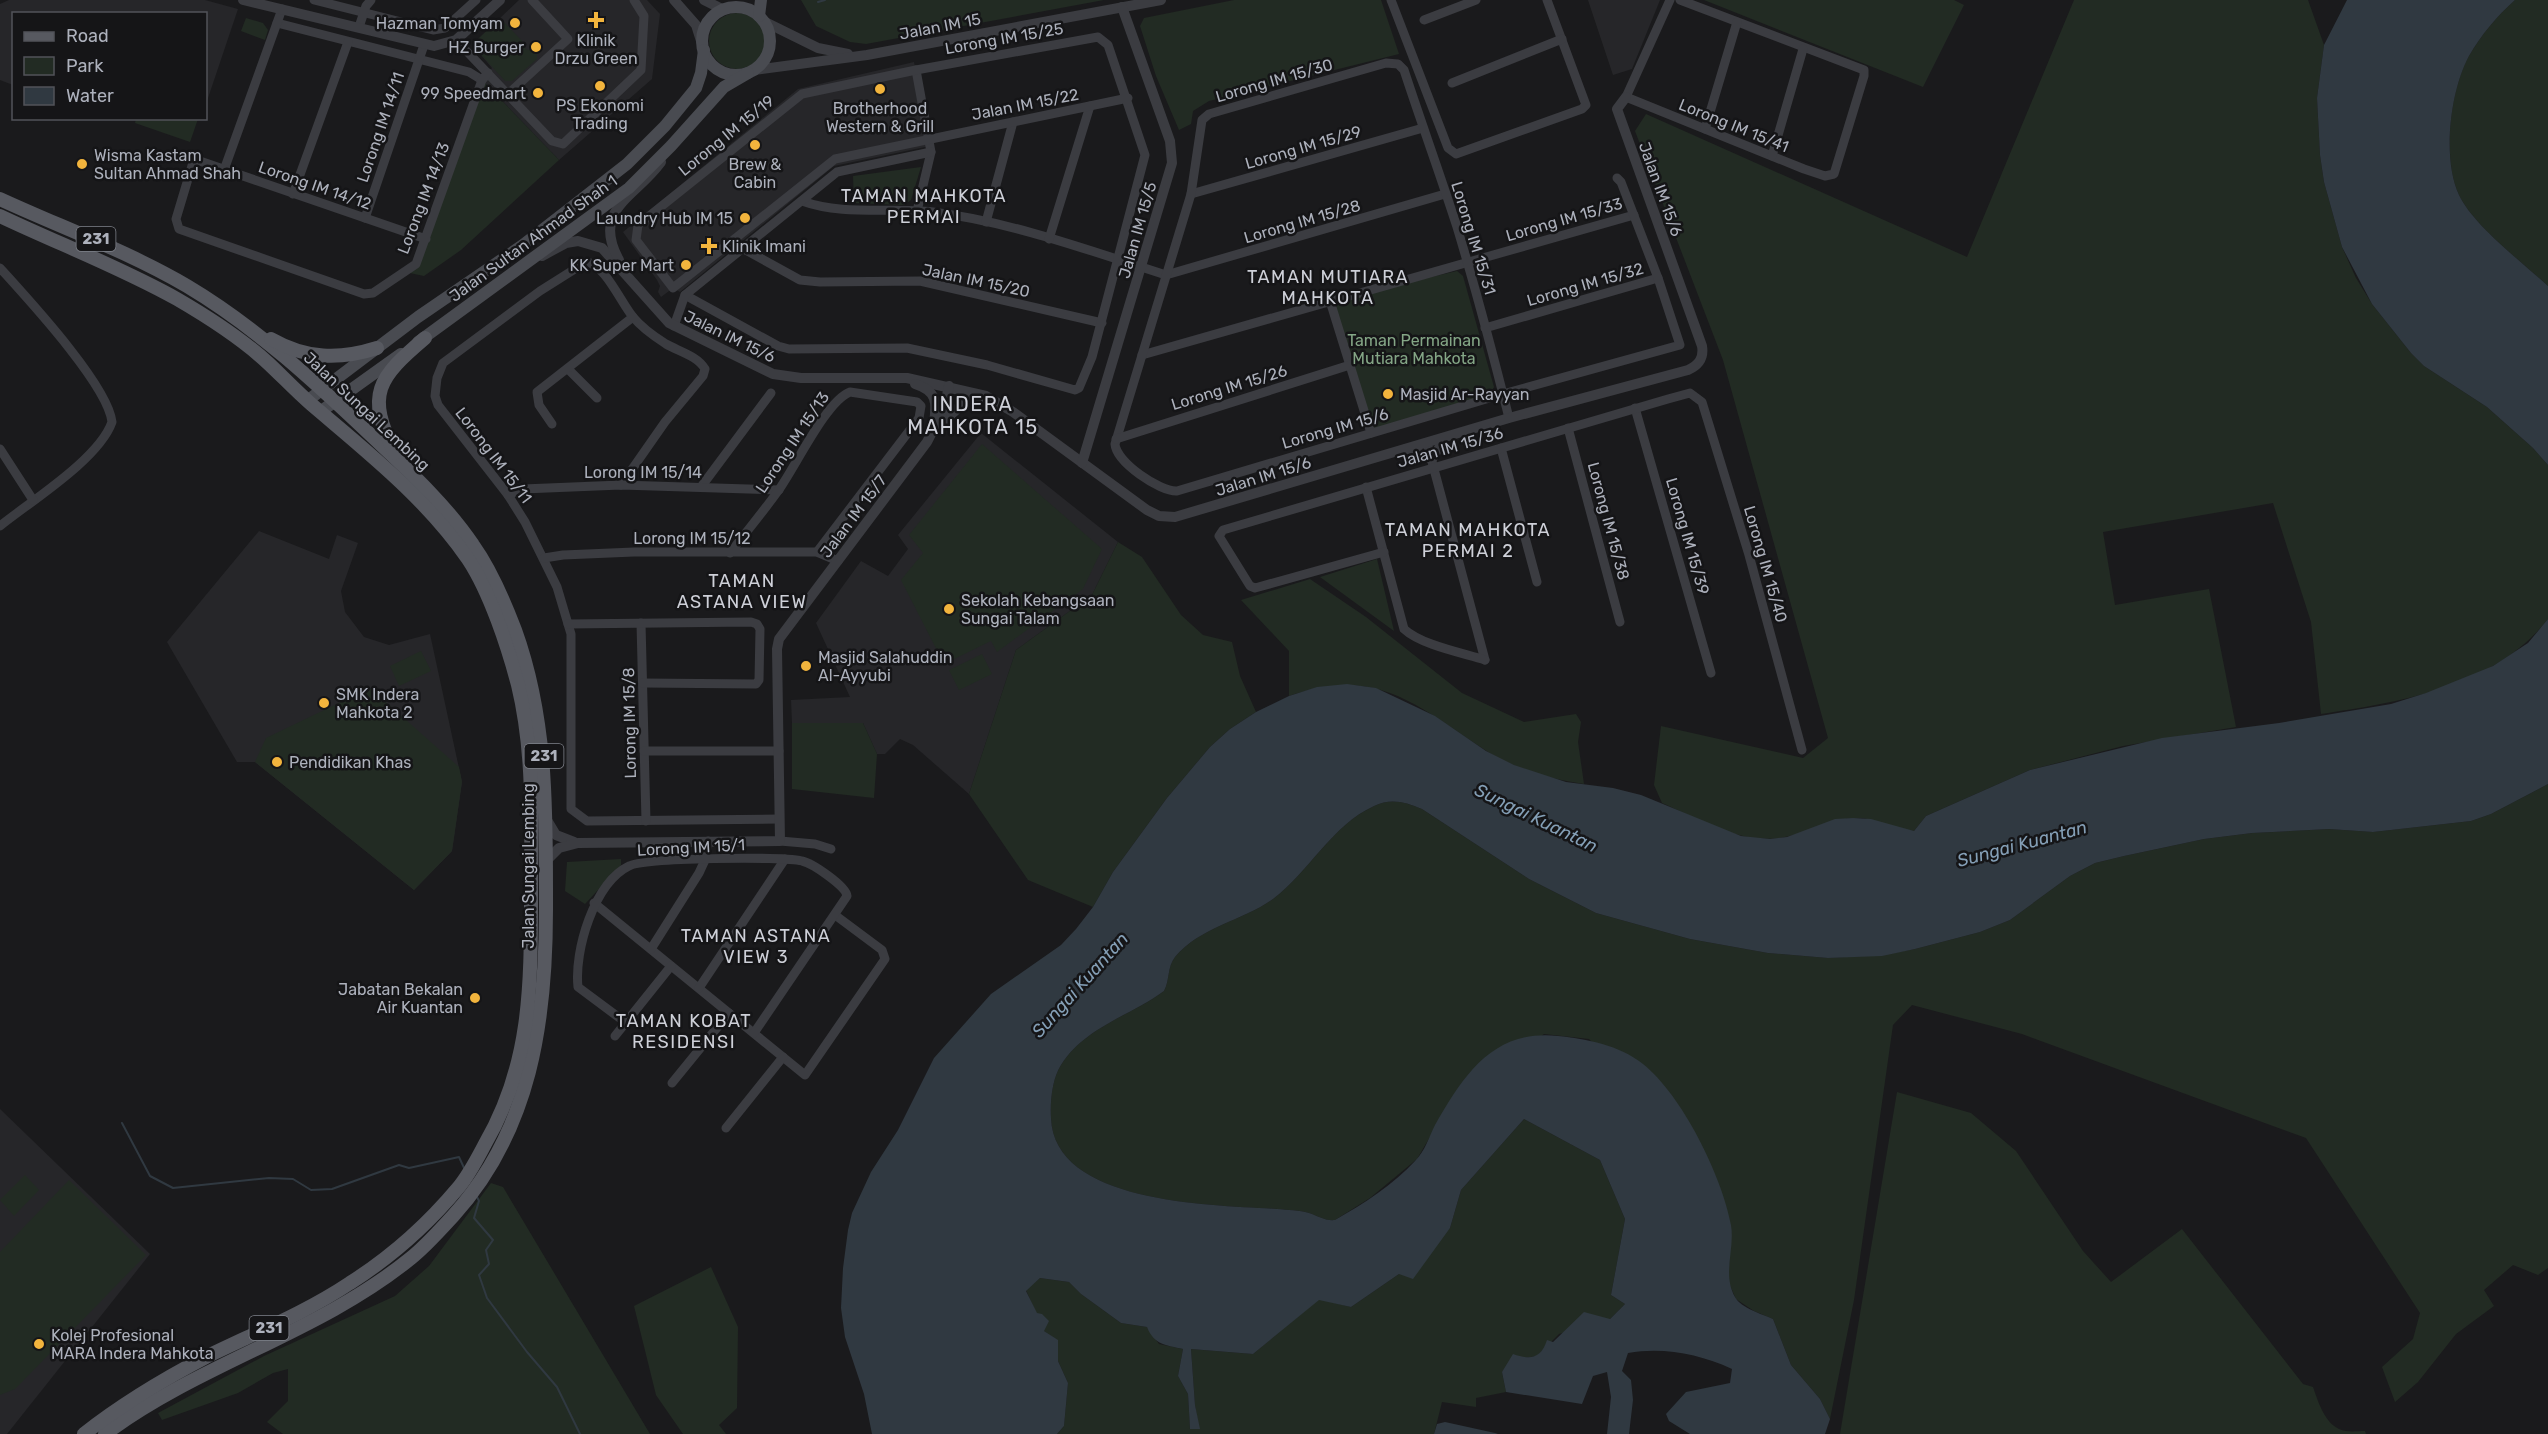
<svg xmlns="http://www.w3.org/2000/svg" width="2548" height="1434" font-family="Rubik,sans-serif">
<rect width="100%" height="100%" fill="#1a1a1c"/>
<!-- built -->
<g fill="#262629">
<polygon points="9,0 205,0 238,9 206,104 206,14 14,14 13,85 0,80 0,4"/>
<polygon points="519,0 647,0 660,14 652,79 559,160 482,80 492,68 476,49 476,41"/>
<polygon points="1588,0 1660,0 1632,69 1613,75"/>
<polygon points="914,62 930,146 834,166 680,292 673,288 661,297 658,292 660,286 657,280 623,232 798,89"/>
<polygon points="981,433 1118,542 1092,595 1016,650 969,794 913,745 900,739 885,754 877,754 863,723 792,723 791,700 850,697 816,623 861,561 888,576 908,549 898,535"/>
<polygon points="259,531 329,559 337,535 358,543 341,591 345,612 364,637 389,645 430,634 462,782 452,851 414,890 255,762 237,762 167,642"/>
<polygon points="0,1109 150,1254 7,1434 0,1434"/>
</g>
<!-- green -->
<g fill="#222b23">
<polygon points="801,0 1104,0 866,44 850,42 816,26"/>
<polygon points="1234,0 1381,0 1399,54 1209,101 1193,111 1191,124 1179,130 1156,76 1140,26 1144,18"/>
<polygon points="1704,0 1954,0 1964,5 1923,87"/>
<path d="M2074,0h234l16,45 -7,53 3,57 4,27 18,65 14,31 16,26 39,49 13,13 63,41 46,41 15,17v154c-53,68 -147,83 -227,95l-10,-92 -38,-119 -170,29 12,73 94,-16 27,138 -113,19 -93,24 -104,46 -12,15c-21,0 -38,-14 -58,-13 -32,1 -44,14 -71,19 -43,9 -84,-17 -123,-34l-8,-18 7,-59 142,32 25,-20 -105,-378 -88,-229 11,-17 321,143z"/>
<path d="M2515,0h33v286c-26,-24 -74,-60 -89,-91 -17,-36 -9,-105 10,-139 12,-21 28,-40 46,-56z"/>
<circle cx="737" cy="41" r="28"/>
<polygon points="246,18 263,23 268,30 265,40 241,31"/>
<polygon points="500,18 522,41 522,44 526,45 525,49 529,50 530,46 537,54 537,59 512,81 505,81 476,49 476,41"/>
<polygon points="482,80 559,160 461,250 424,276 405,272 416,264"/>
<polygon points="136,119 136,118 198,119 190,142 135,123"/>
<polygon points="921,167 911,200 904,205 854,203 853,176"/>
<polygon points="1457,271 1463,276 1494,387 1491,393 1371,433 1330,301"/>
<polygon points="982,444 1102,549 1083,589 997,652 991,641 944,664 901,580 923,553 909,535"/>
<polygon points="1118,542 1142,557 1181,615 1203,635 1232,642 1240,676 1256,712 1230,729 1210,747 1167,798 1113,872 1093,907 1028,880 969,794 1016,650 1092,595"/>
<polygon points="1377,559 1394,631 1320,577"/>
<path d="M1310,579l56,38 96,76 62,29 52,-8 5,8 -3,20 6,42c-34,-5 -70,-15 -99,-34 -71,-46 -107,-84 -196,-54v-45l-48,-51z"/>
<polygon points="421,651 431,671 399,686 390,666"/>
<polygon points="982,654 992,674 959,690 949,670"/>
<polygon points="370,688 459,767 462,782 452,851 414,890 255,762 266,738"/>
<polygon points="792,723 863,723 877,754 874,798 792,789"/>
<path d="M2548,784v484l-10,7 -25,-10 -29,25 10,16 -38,28 -38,48 -23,20 -13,-35 31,-28 7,-26 -114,-175 -284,-104 -110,-29 -19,20 -39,275 -24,119 -10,-20 -29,-34 -18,-46 -19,-8 -18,-12 -8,-18 3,-55 -23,-66 -119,-121 -45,-5 -94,69 -33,56 -47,39 -35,22c-10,1 -17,-4 -26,-7 -10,-3 -21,-3 -32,-4 -62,-4 -223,-4 -226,-91 -1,-16 1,-39 10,-53 24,-38 69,-49 103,-74 6,-11 3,-24 11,-34 25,-30 67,-36 98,-58 36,-27 59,-74 101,-93 17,-8 31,-4 48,3l107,70 67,34 94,26 78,14 60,5 54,-3 33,-6 65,-17 30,-12 60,-44 25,-13 29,-7 80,-17 48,-6 77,-4 44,3 98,-11 20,-7z"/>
<polygon points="621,859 621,865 585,904 565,891 567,862"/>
<path d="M1897,1092l74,21 45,38 67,100 28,31 71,-53 121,155 10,3c6,17 13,41 33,44 6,1 13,0 19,0l1,3h-526z"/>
<polygon points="1524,1119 1600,1160 1625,1219 1611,1295 1625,1304 1610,1319 1559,1334 1537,1356 1525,1358 1502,1372 1506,1392 1476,1398 1476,1407 1442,1402 1434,1434 1057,1434 1064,1426 1068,1383 1058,1361 1058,1341 1044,1331 1026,1290 1040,1278 1069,1282 1081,1294 1121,1323 1147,1327 1159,1344 1183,1349 1178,1376 1188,1394 1190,1429 1199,1429 1195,1405 1191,1349 1253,1354 1319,1299 1351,1307 1399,1274 1450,1228 1461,1190"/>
<polygon points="25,1175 39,1190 14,1216 0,1200"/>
<polygon points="69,1180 146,1255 21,1383 15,1389 0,1395 0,1252"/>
<polygon points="491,1183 503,1187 650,1434 283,1434 267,1422 288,1401 288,1369 273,1373 238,1393 162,1420 158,1413 264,1356 395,1296 429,1266"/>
<polygon points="711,1267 738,1327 737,1408 719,1425 726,1434 683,1434 656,1395 634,1306"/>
</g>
<!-- water -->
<g fill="#303941">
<path d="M2347,0h168c-18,16 -34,35 -46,56 -19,35 -27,103 -10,139 15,31 63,67 89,91v179l-15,-17 -46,-41 -63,-41 -13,-13 -39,-49 -30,-57 -18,-65 -4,-27 -3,-57 7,-53z"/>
<path d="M2548,619v165l-57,30 -20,7 -98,11 -44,-3 -77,4 -48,6 -80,17 -29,7 -25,13 -60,44 -30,12 -65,17 -33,7 -54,2 -60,-5 -78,-14 -94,-26 -67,-34 -107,-70c-17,-7 -31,-11 -48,-3 -42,19 -65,66 -101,93 -31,22 -73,28 -98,58 -8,10 -5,23 -11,34 -34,25 -79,36 -103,74 -9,14 -11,37 -10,53 3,87 165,87 226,91 11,1 22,1 32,4 9,3 16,8 26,7 28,-16 58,-35 80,-59 10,-10 14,-24 20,-36 29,-50 58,-96 123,-89 29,3 61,9 85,28 39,31 79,112 88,161 4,25 -9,49 4,72 6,11 27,17 38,22l18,46 29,34 10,20 -5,15h-135l-21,-13 -3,-7 20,-22 44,-9 2,-14c-33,-15 -68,-22 -104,-16l-6,18 9,9 2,20 -4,34h-22l4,-37 -4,-25 -14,4 -11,28 -76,-12 -4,-20 11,-18c17,6 28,5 34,-14l6,2 31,-30 26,7 15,-15 -14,-9 14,-76 -25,-59 -76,-41 -63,71 -11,38 -37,51 -14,-5 -48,33 -32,-7 -66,54 -62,-5 4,56 5,24h-10l-2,-35 -10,-18 5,-27c-17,-4 -29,-4 -36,-22l-26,-4 -40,-29 -12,-12 -29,-4 -14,13 11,22 5,1 7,7 -5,10 14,9v21l10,22 -4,43 -7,8h-185l-8,-40 -19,-57 -4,-29 2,-40 5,-38 4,-17 19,-41 27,-42 36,-72 57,-64 70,-49 15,-16 17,-22 20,-35 54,-74 43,-51 20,-18 26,-17 33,-16 28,-9 30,-3 29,4 59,28 51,35 28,14 52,17 47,6 28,7 100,41 29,3 17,-2 48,-18 18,-1 18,1 43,12 12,-15 104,-46 132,-32 117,-15 112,-19 35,-11 67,-27 35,-23z"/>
<polygon points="1445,1422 1495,1433 1498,1434 1434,1434 1437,1424"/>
</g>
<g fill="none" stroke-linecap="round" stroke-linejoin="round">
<!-- stream -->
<g stroke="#303941" stroke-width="2">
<polyline points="818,2 825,0"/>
<polyline points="122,1123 150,1176 173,1188 269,1178 293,1179 311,1190 332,1189 399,1165 409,1168 459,1157 465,1170"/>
<polyline points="476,1195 479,1201 474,1218 493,1240 486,1250 489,1264 479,1275 487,1298 527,1352 557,1387 580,1434"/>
</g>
<!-- minor -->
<g stroke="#3b3c41" stroke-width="9">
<polyline points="314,0 433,30 445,28 476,0"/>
<polyline points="1391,0 1448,148 1456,154 1582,109 1586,105 1547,0"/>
<polyline points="1670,0 1626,97 1804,169 1825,176 1834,174 1864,76 1864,70 1680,0"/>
<polyline points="1424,20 1476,0"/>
<polyline points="277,23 469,72 482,80"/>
<polyline points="359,27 366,6 371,0"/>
<polyline points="456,40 552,141 563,144 641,70 644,16 634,0"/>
<polyline points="916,70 931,152 917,211"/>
<polyline points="1452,83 1562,39"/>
<polyline points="508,94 568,39 532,0"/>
<polyline points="1705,129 1737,22"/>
<polyline points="1772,156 1803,49"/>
<polyline points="224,170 282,9"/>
<polyline points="293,194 348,42"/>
<polyline points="1191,194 1423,128"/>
<path d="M802,201c41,15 88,6 131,11 79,10 158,39 233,63"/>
<polyline points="365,218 424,45"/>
<polyline points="986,222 1013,122"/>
<polyline points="426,239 194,159 176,219 179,229 364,294 373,293 416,264 482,80 488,73"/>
<polyline points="1049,239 1090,106"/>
<polyline points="742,248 800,280 820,282 920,281 1102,323"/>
<path d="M0,268c27,30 108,117 112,154 -13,37 -81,79 -112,104"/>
<polyline points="1166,275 1445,194"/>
<polyline points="685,295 778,346 789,349 907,348 987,365 1075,390 1079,388 1092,357 1145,155 1108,45 1098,37 916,70 802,94 638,225 636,240 673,288 835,159 1128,98"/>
<polyline points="1330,301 1371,433"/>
<polyline points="674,326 685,295 837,172 931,152"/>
<polyline points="1485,328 1658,278"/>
<polyline points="1142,355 1634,215"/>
<polyline points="568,369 597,398"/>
<polyline points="1635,408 1711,673"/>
<path d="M1509,418c-16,-64 -33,-128 -52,-191 -17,-53 -36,-105 -53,-157l-6,-6 -12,-1 -177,51 -7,6 -11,74 -76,250c1,18 45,48 62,47l326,-97 177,-49 -22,-67 -37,-96 -4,-4"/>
<polyline points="552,424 539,405 537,392 633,317"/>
<polyline points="1568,428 1620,622"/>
<polyline points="1116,439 1350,365"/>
<polyline points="1427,443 1485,660"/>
<polyline points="1501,448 1537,582"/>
<polyline points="0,449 33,500"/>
<polyline points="1405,449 1419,453 1432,460 1444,438"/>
<path d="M621,485l44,-63 38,-46 2,-7c-7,-13 -27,-18 -39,-25 -11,-7 -24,-16 -33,-27 -12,-14 -28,-53 -47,-55l-46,29 -97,72 -6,15 -2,18 3,9 70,90 17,27 32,65 11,37 3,10v175l16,12 192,-2"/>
<polyline points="701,487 771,393"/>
<path d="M1366,487l38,142c17,16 59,24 81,31"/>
<polyline points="508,495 523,489 621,485 779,490"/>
<polyline points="1384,552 1255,588 1250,586 1219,536 1223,530 1668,399 1690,393 1702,402 1749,555 1802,750"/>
<path d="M730,553c16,-21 33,-41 48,-62 17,-23 48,-90 72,-99l67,10 4,4 -2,12 -102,134"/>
<polyline points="544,558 563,555 634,552 817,552 838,561"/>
<polyline points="641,623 646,821"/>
<polyline points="568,624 751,622 757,624 760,629 759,680 756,684 643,683"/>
<polyline points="644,751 779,751"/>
<polyline points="780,841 815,844 831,849"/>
<polyline points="594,903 805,1075 885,959 882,950 835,915"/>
<polyline points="651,949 699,873 705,860 708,841"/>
<polyline points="699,988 785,859"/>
<path d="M625,1022l-47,-35c-4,-36 16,-104 51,-121 15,-8 153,-10 173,-5 10,2 44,25 45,35l-93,137"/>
<polyline points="615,1036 671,966"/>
<polyline points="672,1083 729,1013"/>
<polyline points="726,1128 783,1057"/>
</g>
<!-- tertiary -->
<g stroke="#3b3c41" stroke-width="10">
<polyline points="243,0 434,46 456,40 500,0"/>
<polyline points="674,0 696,25 702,44"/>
<polyline points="704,0 724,10"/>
<polyline points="763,21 818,48 848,54"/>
<polyline points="754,70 867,55 1161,0"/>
<path d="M542,256l24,-13 12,-2 24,7 67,75 104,51 28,4h106l79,18 27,16 134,98 12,6 16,1 334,-99 179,-48c11,-5 16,-12 14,-24l-85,-237 9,-12"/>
<path d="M619,260c-28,-51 16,-62 42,-98"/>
<path d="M915,384c22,7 22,18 19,39"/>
<polyline points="939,426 958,408 970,399 985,401"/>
<polyline points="1082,463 1172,163 1170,141 1122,7"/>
<polyline points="547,820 556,835 574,842"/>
<polyline points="546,861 559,848 578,843 780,841 777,649 779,639 927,442 944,409 949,386"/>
</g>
<!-- secondary -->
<g stroke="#494b51" stroke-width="12">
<circle cx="736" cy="41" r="34"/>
<polyline points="759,16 761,0"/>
<polyline points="418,342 629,188 671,146 724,87 748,73"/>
<polyline points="307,401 418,317 523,245 627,164 665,126 696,88 701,73 704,50"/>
<polyline points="320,412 401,354"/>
</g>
<!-- primary -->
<g stroke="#575960" stroke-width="14">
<path d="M0,199c63,29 127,52 187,87 69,41 129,97 187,152 35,33 72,67 99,107 18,25 31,56 42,85 33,91 31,185 31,280 0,111 -15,220 -93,306 -13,14 -27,30 -42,42 -92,75 -211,105 -306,176"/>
<path d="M0,216c59,28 120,51 177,83 31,18 64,39 91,64 14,13 28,28 43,41 55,47 115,94 157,155 22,33 40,88 50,126 17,70 13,141 13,212 0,89 0,168 -46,247 -8,15 -16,31 -27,44 -31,37 -67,69 -108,95 -45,30 -95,50 -144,74 -42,22 -84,47 -122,77"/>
<path d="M271,339c35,20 68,21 106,9"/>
<path d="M395,453c-30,-59 -17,-75 30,-115"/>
</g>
</g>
<!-- markers -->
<g fill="#f2b43d" stroke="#151517" stroke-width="2">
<path d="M593 11h6v6h6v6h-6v6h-6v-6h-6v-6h6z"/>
<circle cx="515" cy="23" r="6"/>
<circle cx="536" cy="47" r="6"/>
<circle cx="600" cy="86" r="6"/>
<circle cx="880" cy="89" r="6"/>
<circle cx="538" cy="93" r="6"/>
<circle cx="755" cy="145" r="6"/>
<circle cx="82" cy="164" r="6"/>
<circle cx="745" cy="218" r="6"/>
<path d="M706 237h6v6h6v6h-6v6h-6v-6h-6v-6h6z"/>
<circle cx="686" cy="265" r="6"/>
<circle cx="1388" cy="394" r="6"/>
<circle cx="949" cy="609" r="6"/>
<circle cx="806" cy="666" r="6"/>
<circle cx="324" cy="703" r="6"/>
<circle cx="277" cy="762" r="6"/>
<circle cx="475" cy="998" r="6"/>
<circle cx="39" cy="1344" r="6"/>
</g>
<g text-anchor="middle" stroke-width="5" stroke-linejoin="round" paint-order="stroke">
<!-- shield labels -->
<g fill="#151517" stroke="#7f828a" stroke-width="1.5">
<rect x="76.5" y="227" width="39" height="24" rx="4.5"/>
<rect x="524.5" y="744" width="39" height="24" rx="4.5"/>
<rect x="249.5" y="1316" width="39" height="24" rx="4.5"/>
</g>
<g font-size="15" font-weight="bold" fill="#adb1bc">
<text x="96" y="244">231</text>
<text x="544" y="761">231</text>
<text x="269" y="1333">231</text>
</g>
<!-- poi labels -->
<g font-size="16" fill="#adb1bc" stroke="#151517" text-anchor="start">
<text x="503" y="29" text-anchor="end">Hazman Tomyam</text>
<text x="596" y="46" text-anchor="middle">Klinik<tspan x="596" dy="18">Drzu Green</tspan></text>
<text x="524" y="53" text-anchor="end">HZ Burger</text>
<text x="526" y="99" text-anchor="end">99 Speedmart</text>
<text x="600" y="111" text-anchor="middle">PS Ekonomi<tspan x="600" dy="18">Trading</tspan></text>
<text x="880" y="114" text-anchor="middle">Brotherhood<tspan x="880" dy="18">Western &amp; Grill</tspan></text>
<text x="94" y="161">Wisma Kastam<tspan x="94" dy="18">Sultan Ahmad Shah</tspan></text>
<text x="755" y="170" text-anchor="middle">Brew &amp;<tspan x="755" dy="18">Cabin</tspan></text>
<text x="733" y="224" text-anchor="end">Laundry Hub IM 15</text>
<text x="722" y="252">Klinik Imani</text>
<text x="674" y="271" text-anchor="end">KK Super Mart</text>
<text x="1400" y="400">Masjid Ar-Rayyan</text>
<text x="961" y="606">Sekolah Kebangsaan<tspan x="961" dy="18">Sungai Talam</tspan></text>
<text x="818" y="663">Masjid Salahuddin<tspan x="818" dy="18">Al-Ayyubi</tspan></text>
<text x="336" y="700">SMK Indera<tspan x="336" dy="18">Mahkota 2</tspan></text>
<text x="289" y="768">Pendidikan Khas</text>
<text x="463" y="995" text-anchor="end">Jabatan Bekalan<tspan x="463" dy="18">Air Kuantan</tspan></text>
<text x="51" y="1341">Kolej Profesional<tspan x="51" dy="18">MARA Indera Mahkota</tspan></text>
</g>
<!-- street labels -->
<g font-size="16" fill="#adb1bc" stroke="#151517">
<text transform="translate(940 26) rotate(-11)" y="6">Jalan IM 15</text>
<text transform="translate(1004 38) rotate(-10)" y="6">Lorong IM 15/25</text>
<text transform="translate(1274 80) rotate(-16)" y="6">Lorong IM 15/30</text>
<text transform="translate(1025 104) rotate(-11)" y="6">Jalan IM 15/22</text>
<text transform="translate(1734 125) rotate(22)" y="6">Lorong IM 15/41</text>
<text transform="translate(380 127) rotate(-71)" y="6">Lorong IM 14/11</text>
<text transform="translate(726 135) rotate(-39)" y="6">Lorong IM 15/19</text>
<text transform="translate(1303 147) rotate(-16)" y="6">Lorong IM 15/29</text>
<text transform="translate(315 185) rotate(19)" y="6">Lorong IM 14/12</text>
<text transform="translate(1661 189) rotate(70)" y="6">Jalan IM 15/6</text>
<text transform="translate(423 198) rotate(-69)" y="6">Lorong IM 14/13</text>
<text transform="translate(1564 219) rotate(-16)" y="6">Lorong IM 15/33</text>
<text transform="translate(1302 221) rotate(-16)" y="6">Lorong IM 15/28</text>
<text transform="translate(1137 230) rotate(-74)" y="6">Jalan IM 15/5</text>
<text transform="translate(533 238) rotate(-36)" y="6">Jalan Sultan Ahmad Shah 1</text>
<text transform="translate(1474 238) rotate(73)" y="6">Lorong IM 15/31</text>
<text transform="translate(976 280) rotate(12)" y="6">Jalan IM 15/20</text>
<text transform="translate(1585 284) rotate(-16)" y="6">Lorong IM 15/32</text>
<text transform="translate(730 336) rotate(26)" y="6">Jalan IM 15/6</text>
<text transform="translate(1229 387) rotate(-17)" y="6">Lorong IM 15/26</text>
<text transform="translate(367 411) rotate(43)" y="6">Jalan Sungai Lembing</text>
<text transform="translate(1335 428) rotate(-16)" y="6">Lorong IM 15/6</text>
<text transform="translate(792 442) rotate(-56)" y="6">Lorong IM 15/13</text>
<text transform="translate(1450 447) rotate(-16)" y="6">Jalan IM 15/36</text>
<text transform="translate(494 455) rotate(53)" y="6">Lorong IM 15/11</text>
<text x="643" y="478">Lorong IM 15/14</text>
<text transform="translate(1263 476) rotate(-17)" y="6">Jalan IM 15/6</text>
<text transform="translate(853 516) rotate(-53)" y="6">Jalan IM 15/7</text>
<text transform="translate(1609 521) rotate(75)" y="6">Lorong IM 15/38</text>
<text transform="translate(1688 536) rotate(74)" y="6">Lorong IM 15/39</text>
<text x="692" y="544">Lorong IM 15/12</text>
<text transform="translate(1766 564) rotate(74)" y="6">Lorong IM 15/40</text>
<text transform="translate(629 723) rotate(-91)" y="6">Lorong IM 15/8</text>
<text transform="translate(691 847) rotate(-3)" y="6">Lorong IM 15/1</text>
<text transform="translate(528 866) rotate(-90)" y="6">Jalan Sungai Lembing</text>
</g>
<!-- park labels -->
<g font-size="16" fill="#84a686" stroke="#151517">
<text x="1414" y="346">Taman Permainan<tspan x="1414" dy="18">Mutiara Mahkota</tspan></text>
</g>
<!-- neighbourhood labels -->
<g font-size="18" letter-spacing="1.5" fill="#ced0d8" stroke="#151517">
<text x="924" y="202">TAMAN MAHKOTA<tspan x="924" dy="21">PERMAI</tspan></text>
<text x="1328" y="283">TAMAN MUTIARA<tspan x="1328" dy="21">MAHKOTA</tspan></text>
<text x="1468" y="536">TAMAN MAHKOTA<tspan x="1468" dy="21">PERMAI 2</tspan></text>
<text x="742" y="587">TAMAN<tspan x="742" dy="21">ASTANA VIEW</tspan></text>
<text x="756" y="942">TAMAN ASTANA<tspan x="756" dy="21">VIEW 3</tspan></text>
<text x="684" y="1027">TAMAN KOBAT<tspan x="684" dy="21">RESIDENSI</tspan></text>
</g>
<!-- water labels -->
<g font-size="18" font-style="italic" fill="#849fb6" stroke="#151517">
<text transform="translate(1536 818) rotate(26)" y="6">Sungai Kuantan</text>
<text transform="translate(2022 844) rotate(-15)" y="6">Sungai Kuantan</text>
<text transform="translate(1080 985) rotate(-48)" y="6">Sungai Kuantan</text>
</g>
<!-- quarter labels -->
<g font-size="20" letter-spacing="1.5" fill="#ced0d8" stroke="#151517">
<text x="973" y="411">INDERA<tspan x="973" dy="23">MAHKOTA 15</tspan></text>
</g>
</g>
<!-- legend -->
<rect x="12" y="12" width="195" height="108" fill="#151517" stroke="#525359" stroke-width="1.5"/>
<rect x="24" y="32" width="30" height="9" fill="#575960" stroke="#525359" stroke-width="1.5"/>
<text x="66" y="42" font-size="18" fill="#adb1bc">Road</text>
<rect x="24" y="57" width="30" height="18" fill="#222b23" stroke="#525359" stroke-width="1.5"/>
<text x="66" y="72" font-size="18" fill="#adb1bc">Park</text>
<rect x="24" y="87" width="30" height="18" fill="#303941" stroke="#525359" stroke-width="1.5"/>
<text x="66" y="102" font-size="18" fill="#adb1bc">Water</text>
</svg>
